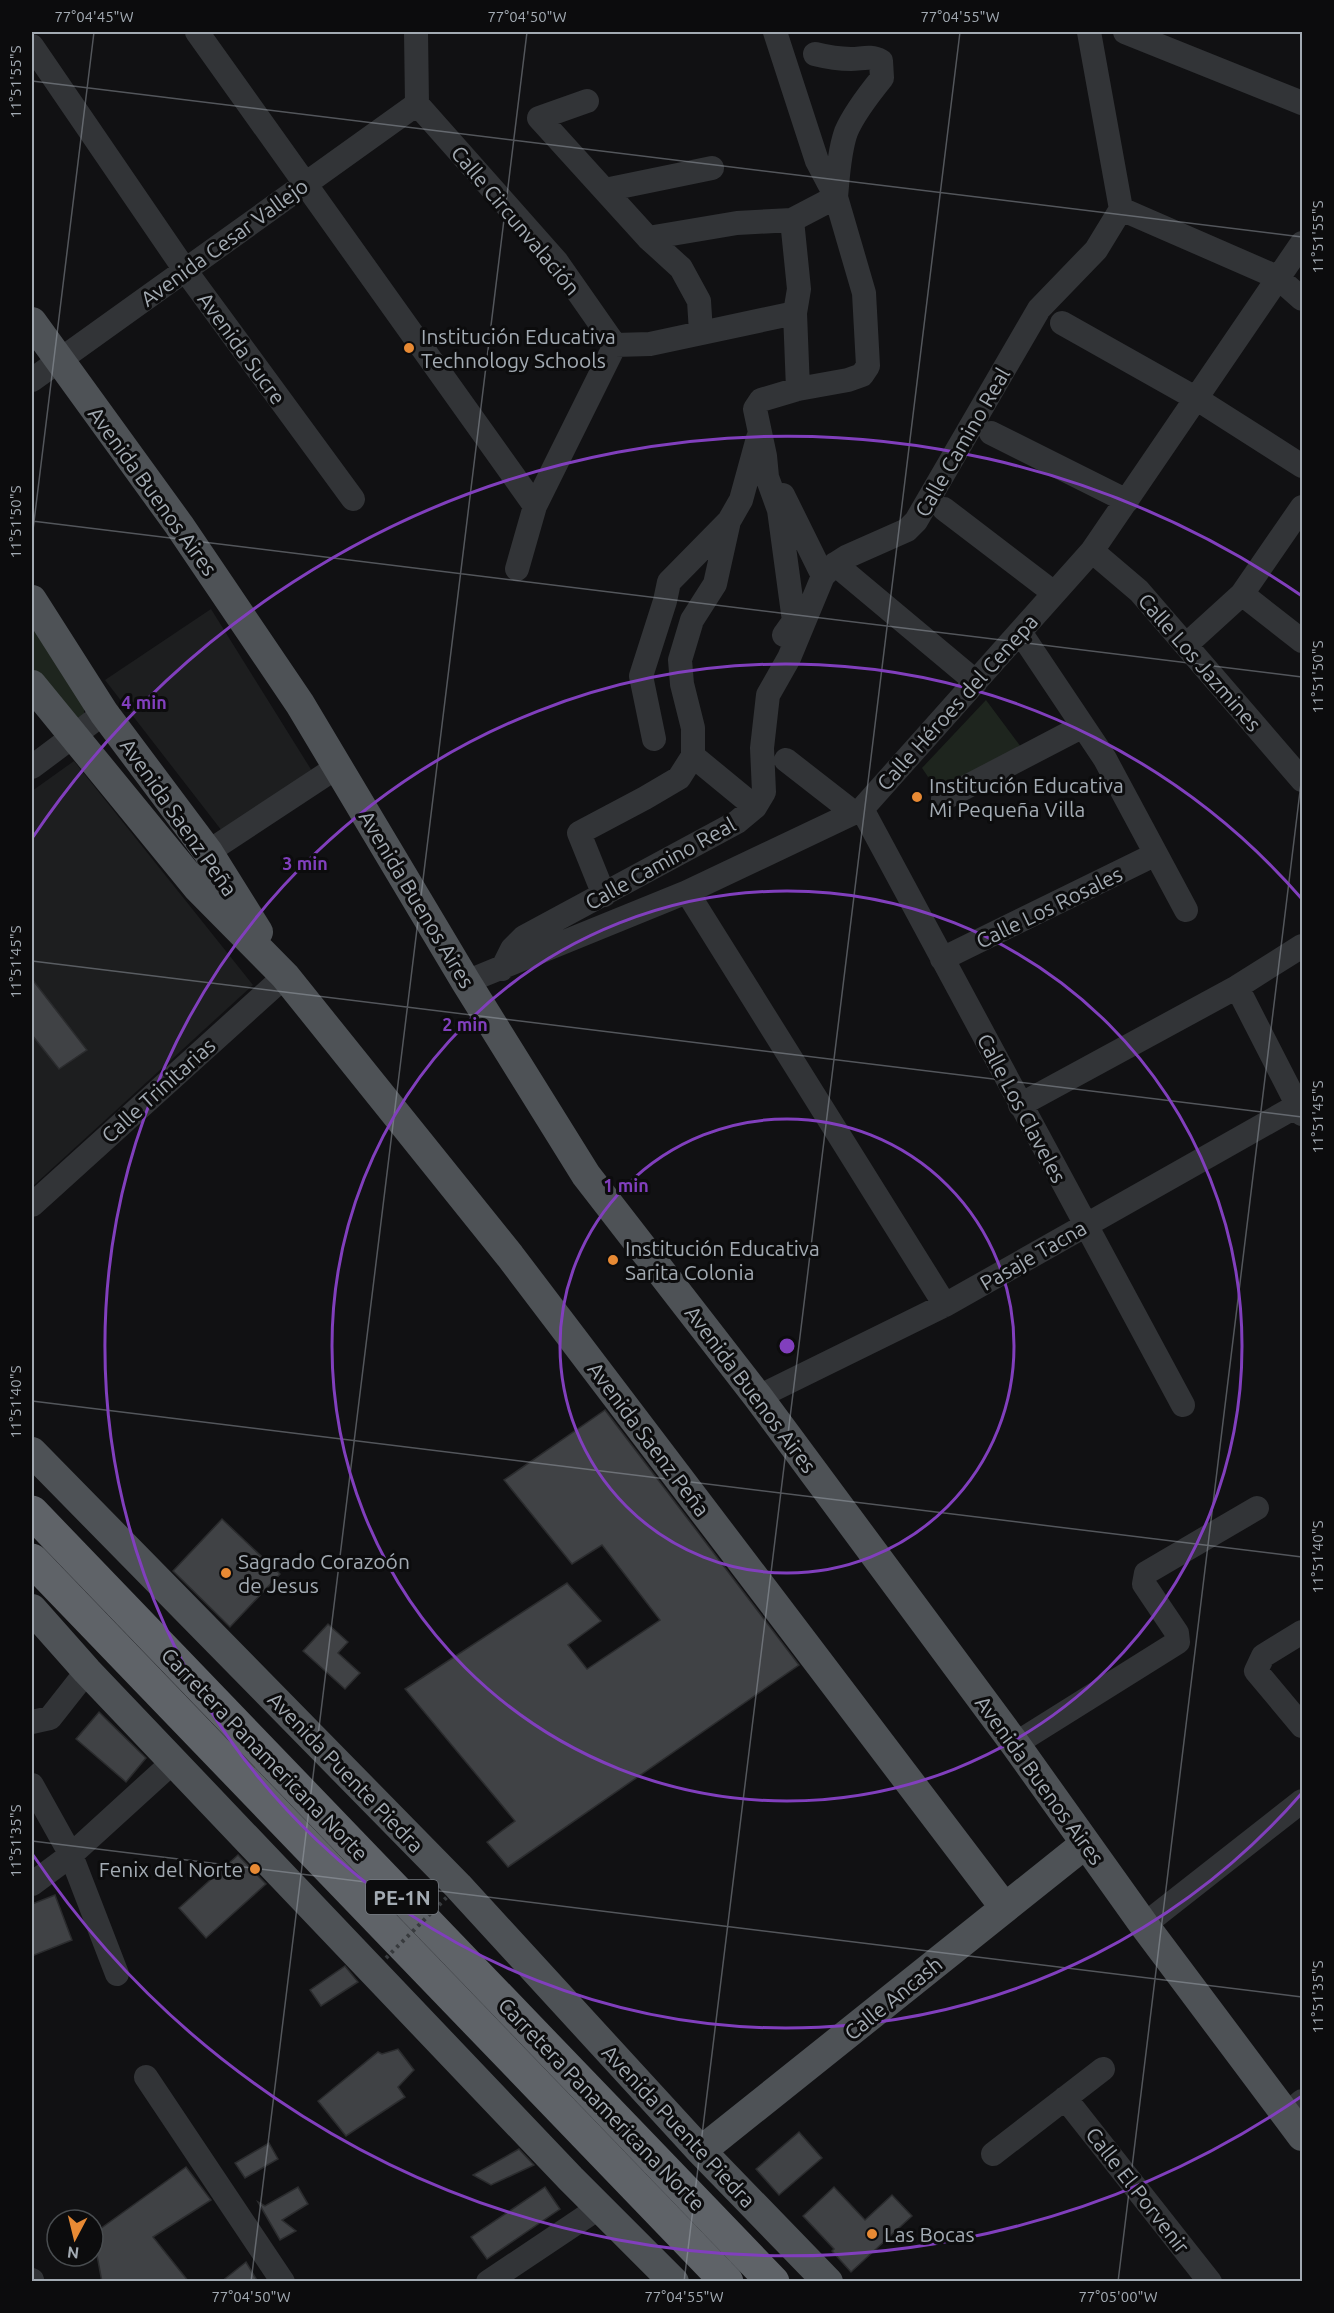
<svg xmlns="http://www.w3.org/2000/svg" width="1334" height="2313" font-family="Ubuntu,sans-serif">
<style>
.built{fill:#1d1e1f}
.green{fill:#1e251e}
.building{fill:#404245;stroke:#2b2c2e;stroke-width:1.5}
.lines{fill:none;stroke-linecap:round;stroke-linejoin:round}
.minor{stroke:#323437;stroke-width:24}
.major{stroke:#4e5256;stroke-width:30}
.highway{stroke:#5f6368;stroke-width:33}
.path-bridge{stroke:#383b3e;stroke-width:4;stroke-dasharray:3 4.5;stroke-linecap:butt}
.ticks{fill:none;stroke:#a3abb3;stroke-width:1.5;stroke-opacity:0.45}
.ring{fill:none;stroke:#813fbd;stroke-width:3}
.poi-dot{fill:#e88a34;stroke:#0c0c0d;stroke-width:2}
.labels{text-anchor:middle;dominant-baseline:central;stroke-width:6;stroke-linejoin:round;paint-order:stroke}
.shield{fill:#0c0c0d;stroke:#767b81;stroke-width:1.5}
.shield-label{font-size:20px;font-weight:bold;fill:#a3abb3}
.street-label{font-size:21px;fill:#a3abb3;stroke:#0c0c0d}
.poi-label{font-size:21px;fill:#a3abb3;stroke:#0c0c0d;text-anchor:start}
.centre{fill:#813fbd;stroke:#0c0c0d;stroke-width:3}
.ring-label{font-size:18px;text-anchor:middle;font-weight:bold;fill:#813fbd;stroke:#0c0c0d;stroke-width:6;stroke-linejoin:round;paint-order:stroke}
.neatline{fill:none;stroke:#a3abb3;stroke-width:2}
.ticks-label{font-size:15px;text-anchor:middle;fill:#a3abb3}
</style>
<rect width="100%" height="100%" fill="#111113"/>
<path class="built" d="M211 609 312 771 222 831 105 680Z
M74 761 253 985 32 1187V791Z"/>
<path class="green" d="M32 624 84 707V715L77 720 32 673Z
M986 700 1027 755 943 799 922 768Z"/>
<path class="building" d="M32 979 87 1050 59 1069 32 1035Z
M605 1410 799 1665 508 1867 487 1842 515 1821 405 1689 567 1583 601 1621 568 1645 587 1669 660 1620 602 1545 572 1564 504 1480Z
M222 1519 280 1574 230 1627 173 1571Z
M328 1624 348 1642 338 1653 360 1673 345 1689 303 1651Z
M99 1712 146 1758 126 1782 76 1739Z
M238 1855 266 1884 206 1938 179 1908Z
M55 1895 72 1940 32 1956V1904Z
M345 1966 358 1982 321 2006 310 1990Z
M398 2049 414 2070 398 2087 405 2097 346 2136 318 2101 378 2052 382 2054Z
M799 2132 822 2158 779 2195 756 2169Z
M269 2143 278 2159 245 2178 235 2163Z
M519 2149 534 2165 491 2185 473 2175Z
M186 2167 211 2200 153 2237 189 2282H102L93 2234Z
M298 2187 308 2204 282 2220 296 2231 280 2240 258 2202 265 2206Z
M545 2187 560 2209 487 2259 471 2237Z
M834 2187 865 2220 892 2195 912 2216 851 2272 832 2251 834 2249 803 2216Z
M246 2262 258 2282H221Z"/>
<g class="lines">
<path class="minor" d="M197 32 535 506
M416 32 417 104 557 262 615 345 535 506 517 569
M775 32 817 161 836 197 864 293 868 366 862 375 848 380 798 389 761 400 755 409 765 456 767 477 779 510 794 621 784 635
M1125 32 1302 103
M32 46 185 270 353 499
M587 101 539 118 648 238 681 268 699 301 701 332
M605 190 712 168
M1121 209 1277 277 1302 299
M792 220 799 289 795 313 798 389
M648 238 737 223 792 220 836 197C838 176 839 152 846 132 854 113 869 94 882 78L881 61C870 55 862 59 851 59 838 59 827 57 815 54
M1062 323 1197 399 1302 466
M615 345 650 344 795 313
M32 380 417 104
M991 433 1127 501
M783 495 823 576
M944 509 1054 593
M1092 551 1139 591 1302 780
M835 564 976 682
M1242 594 1302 641
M1020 632 1105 759 1186 910
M1186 645 1242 594 1302 507
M654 739 641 676 665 601 669 582 729 521 741 500 758 438
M693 756 755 807
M786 760 854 813
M32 767 104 713
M943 799 1083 726
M862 809 1183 1405
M208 852 337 767
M687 892 945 1305
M604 895 579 833 645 798 679 778 693 756V728L682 684 680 660 692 620 715 584 729 521
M942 959 1156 854
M502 969 512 949 524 937 737 822 755 807 764 792 762 748 768 695 789 658 823 576 835 564 846 557 907 530 916 521 1039 309 1096 250 1121 209 1089 32
M466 982 687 892 862 809 1092 551 1302 243
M1237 987 1302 1114
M1020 1105 1237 987 1302 946
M32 1205 285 976
M758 1397 945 1305 1302 1103
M1302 1632 1263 1656 1256 1671 1302 1726
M32 1722 50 1718 87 1671
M1015 1744 1178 1642 1177 1633 1144 1584 1146 1573 1257 1508
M32 1785 71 1855 117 1974
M32 1884 71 1855 173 1762
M1144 1925 1302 1801
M146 2077 283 2282
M1065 2098 1210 2282
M1286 2115 1302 2101
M993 2154 1103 2069
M32 2280V2282
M488 2282 600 2207"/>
<path class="major" d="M32 322 179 525 300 704 466 982 586 1175 758 1397 1015 1744 1144 1925 1302 2136
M32 600 104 713 208 852 258 932
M32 685 198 888 285 976 510 1256 1005 1908
M32 1452 458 1886 701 2151 828 2282
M32 1609 87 1671 571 2179 674 2282
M701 2151 1085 1844"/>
<path class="highway" d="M32 1512 773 2282
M32 1560 727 2282"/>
<path class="path-bridge" d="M386 1958 448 1896"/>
</g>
<path class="ticks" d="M32 81 1302 237M32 521 1302 677M32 538 94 32M32 961 1302 1117M32 1401 1302 1557M32 1841 1302 1997M32 2281 34 2282M251 2282 527 32M684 2282 960 32M1118 2282 1302 775"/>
<g class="ring">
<circle cx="787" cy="1346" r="227"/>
<circle cx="787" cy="1346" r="455"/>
<path d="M1302 1793A682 682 0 1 1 1302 899"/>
<path d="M1302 2096A910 910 0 0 1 33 1855M33 837A910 910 0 0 1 1302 596"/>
</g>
<g class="poi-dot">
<circle cx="409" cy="348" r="6"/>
<circle cx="917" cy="797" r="6"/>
<circle cx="613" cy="1260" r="6"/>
<circle cx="226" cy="1573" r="6"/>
<circle cx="255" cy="1869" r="6"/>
<circle cx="872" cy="2234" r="6"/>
</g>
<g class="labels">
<rect class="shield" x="366" y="1880" width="72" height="34" rx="4.5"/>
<g class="shield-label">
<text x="402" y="1897">PE-1N</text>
</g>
<g class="street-label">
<text transform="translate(516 220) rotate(50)">Calle Circunvalación</text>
<text transform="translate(224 242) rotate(-36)">Avenida Cesar Vallejo</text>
<text transform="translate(242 348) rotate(54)">Avenida Sucre</text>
<text transform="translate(962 442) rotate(-60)">Calle Camino Real</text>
<text transform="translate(153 491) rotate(54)">Avenida Buenos Aires</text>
<text transform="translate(1200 662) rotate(49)">Calle Los Jazmines</text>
<text transform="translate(957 702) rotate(-48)">Calle Héroes del Cenepa</text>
<text transform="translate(179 817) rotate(55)">Avenida Saenz Peña</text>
<text transform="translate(660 863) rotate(-29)">Calle Camino Real</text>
<text transform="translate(417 899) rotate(59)">Avenida Buenos Aires</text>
<text transform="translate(1049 907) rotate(-26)">Calle Los Rosales</text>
<text transform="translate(158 1090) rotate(-42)">Calle Trinitarias</text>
<text transform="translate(1022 1108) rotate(62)">Calle Los Claveles</text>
<text transform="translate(1033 1255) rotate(-30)">Pasaje Tacna</text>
<text transform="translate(751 1389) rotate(53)">Avenida Buenos Aires</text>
<text transform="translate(649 1439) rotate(53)">Avenida Saenz Peña</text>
<text transform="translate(265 1754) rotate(46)">Carretera Panamericana Norte</text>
<text transform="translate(346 1772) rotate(46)">Avenida Puente Piedra</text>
<text transform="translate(1040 1780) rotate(54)">Avenida Buenos Aires</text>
<text transform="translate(893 1998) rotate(-39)">Calle Ancash</text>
<text transform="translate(602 2104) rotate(46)">Carretera Panamericana Norte</text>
<text transform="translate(679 2126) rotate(47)">Avenida Puente Piedra</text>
<text transform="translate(1138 2190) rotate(52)">Calle El Porvenir</text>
</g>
<g class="poi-label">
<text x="421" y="336">Institución Educativa<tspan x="421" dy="24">Technology Schools</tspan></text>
<text x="929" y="785">Institución Educativa<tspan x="929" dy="24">Mi Pequeña Villa</tspan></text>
<text x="625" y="1248">Institución Educativa<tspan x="625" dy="24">Sarita Colonia</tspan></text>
<text x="238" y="1561">Sagrado Corazoón<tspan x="238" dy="24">de Jesus</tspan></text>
<text x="243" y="1869" text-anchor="end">Fenix del Norte</text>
<text x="884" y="2234">Las Bocas</text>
</g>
</g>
<circle cx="787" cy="1346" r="9" class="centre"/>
<g class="ring-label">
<text x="144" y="709">4 min</text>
<text x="305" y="870">3 min</text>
<text x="465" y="1031">2 min</text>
<text x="626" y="1192">1 min</text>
</g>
<rect width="1334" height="2313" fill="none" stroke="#0c0c0d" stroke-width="66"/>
<g transform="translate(75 2238) rotate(187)"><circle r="28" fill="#0c0c0d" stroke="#484c4f" stroke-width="1.5"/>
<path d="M0-4.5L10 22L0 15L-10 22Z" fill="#e88a34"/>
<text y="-9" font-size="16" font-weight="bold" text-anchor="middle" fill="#a3abb3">N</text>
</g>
<rect x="33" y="33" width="1268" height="2247" class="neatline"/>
<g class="ticks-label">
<text x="94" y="22">77°04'45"W</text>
<text x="527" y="22">77°04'50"W</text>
<text x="960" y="22">77°04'55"W</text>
<text transform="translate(16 82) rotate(-90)" y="5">11°51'55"S</text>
<text transform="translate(1318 237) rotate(-90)" y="5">11°51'55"S</text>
<text transform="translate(16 522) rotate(-90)" y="5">11°51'50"S</text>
<text transform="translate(1318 677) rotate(-90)" y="5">11°51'50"S</text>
<text transform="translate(16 962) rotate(-90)" y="5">11°51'45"S</text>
<text transform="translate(1318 1117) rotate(-90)" y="5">11°51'45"S</text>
<text transform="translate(16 1402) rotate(-90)" y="5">11°51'40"S</text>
<text transform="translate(1318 1557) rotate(-90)" y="5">11°51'40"S</text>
<text transform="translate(16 1841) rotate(-90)" y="5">11°51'35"S</text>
<text transform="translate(1318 1997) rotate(-90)" y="5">11°51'35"S</text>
<text x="251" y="2302">77°04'50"W</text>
<text x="684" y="2302">77°04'55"W</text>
<text x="1118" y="2302">77°05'00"W</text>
</g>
</svg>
